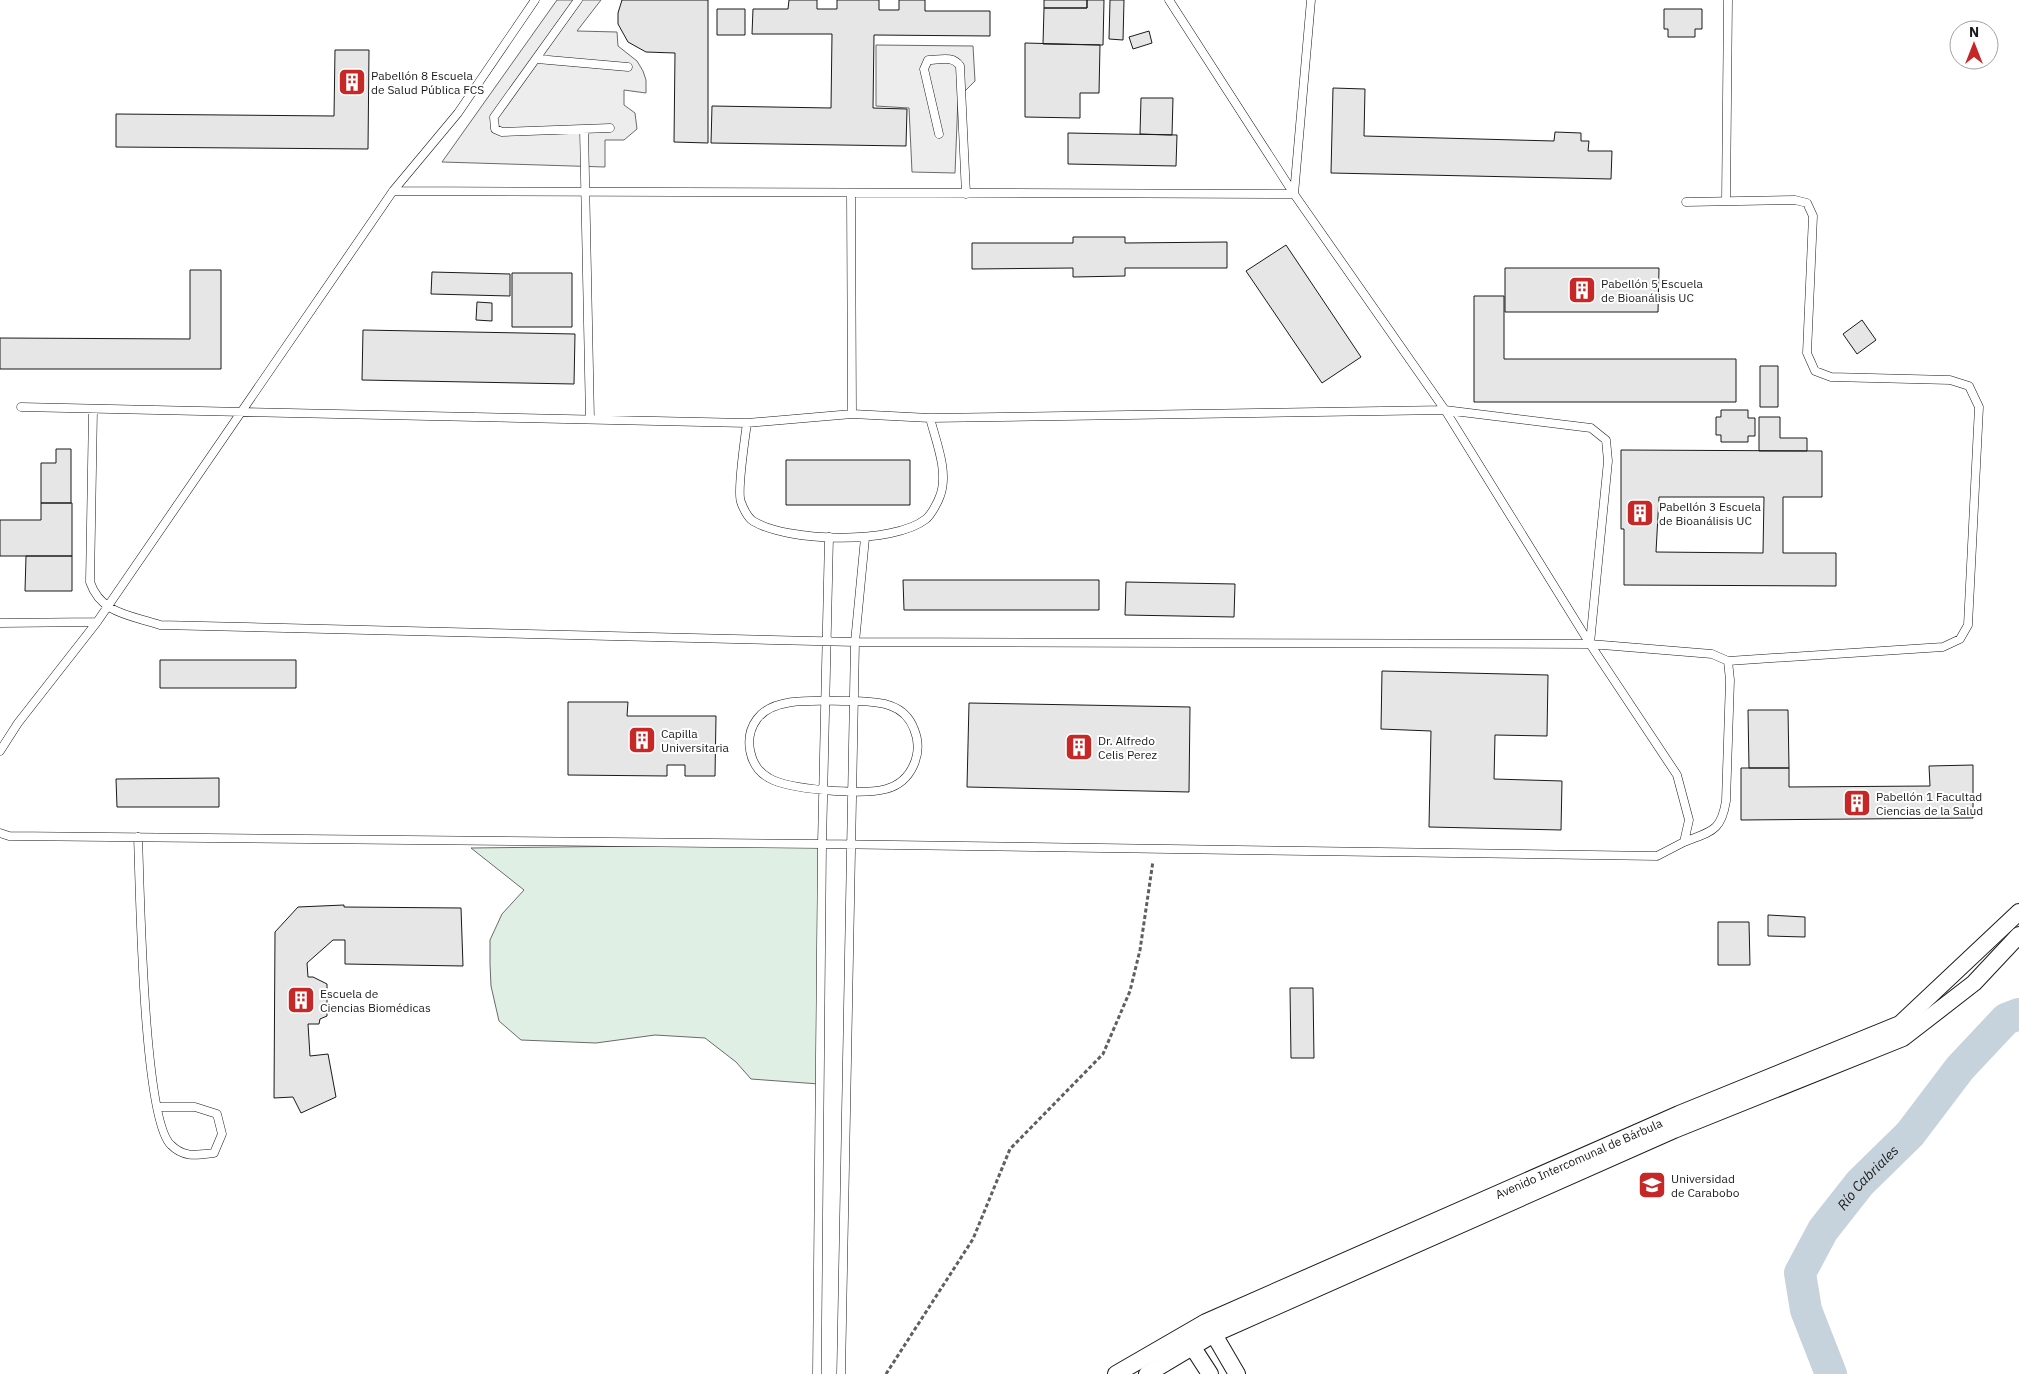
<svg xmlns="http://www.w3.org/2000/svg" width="2019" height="1374" font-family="'IBM Plex Sans',sans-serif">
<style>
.green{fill:#e0efe3;stroke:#6a6a6a}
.parking{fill:#ededed;stroke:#6a6a6a}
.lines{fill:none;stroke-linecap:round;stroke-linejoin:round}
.river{stroke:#c6d2dc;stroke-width:32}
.building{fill:#e6e6e6;stroke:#1a1a1a;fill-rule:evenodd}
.lane-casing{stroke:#1a1a1a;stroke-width:9}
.street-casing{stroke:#1a1a1a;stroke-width:18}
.path{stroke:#5f5f5f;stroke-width:3;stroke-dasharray:4 2.5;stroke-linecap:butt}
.lane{stroke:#fff;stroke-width:8}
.street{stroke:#fff;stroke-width:16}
.labels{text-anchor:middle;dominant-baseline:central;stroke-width:4;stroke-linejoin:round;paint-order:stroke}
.poi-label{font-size:12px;fill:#1a1a1a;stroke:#fff;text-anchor:start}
.street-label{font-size:12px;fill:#1a1a1a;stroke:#fff}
.water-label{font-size:14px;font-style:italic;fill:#1a1a1a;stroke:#fff}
</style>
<rect width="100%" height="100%" fill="#fff"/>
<path class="green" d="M822 844 819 1084 751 1079 736 1062 705 1038 655 1035 596 1043 521 1040 499 1021 491 986 490 964V940L502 914 524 890 471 848Z"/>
<path class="parking" d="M557 0H601L577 31 617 32 618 46 637 61 643 71 646 80V93L624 90V105L635 113 637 129 624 140H605V167L442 162Z
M876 45 973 46 975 81 958 98 955 173 912 172 909 108 876 106Z"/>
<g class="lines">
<path class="river" id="s1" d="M1831 1374 1806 1310 1800 1273 1823 1230 1860 1183 1910 1134 1960 1068 2006 1019 2019 1014"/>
</g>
<path class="building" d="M622 0H708V143L674 142 675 53 646 52 628 42 618 24V13Z
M789 0H817V9H837V0H879V10H899V0H925V11H990V36L874 35 873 108 907 109 906 146 711 143 712 106 831 108 832 34H752L753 9H788Z
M1044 0H1087V8H1044Z
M1087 0H1104L1103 45 1043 44 1044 8H1087Z
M1110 0H1124L1123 40 1109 39Z
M717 9H745V35H717Z
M1664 9H1702V29H1695V37H1668V29H1664Z
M1149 31 1152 43 1133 49 1129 37Z
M1025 43 1100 45 1099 93H1080V118L1025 117Z
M335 50H369L368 149 116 147V114L334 116Z
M1333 88 1365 89 1364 136 1554 141 1555 132 1581 133V141H1589L1588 151H1612L1611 179 1331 173Z
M1141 98H1173L1172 135 1140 134Z
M1068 133 1177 135 1176 166 1068 164Z
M1073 237H1125V243L1227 242V268H1125V276L1073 277V268L972 269V243H1073Z
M1286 245 1361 357 1322 383 1246 271Z
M1505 268H1659L1658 312H1505Z
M190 270H221V369H0V338L190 339Z
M432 272 510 274V296L431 294Z
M512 273H572V327H512Z
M1474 296H1504V359H1736V402H1474Z
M477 302 492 303V321L476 320Z
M1862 320 1876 340 1857 354 1843 334Z
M363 330 575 334 574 384 362 380Z
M1760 366H1778V407H1760Z
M1721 410H1748V418H1755V436H1748V442H1721V435H1716V417H1721Z
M1759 417H1780V438H1807V451H1759Z
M56 449H71V503H41V463H56Z
M1621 450 1822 451V497H1783V553H1836V586L1624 585V529H1621ZM1659 497H1764L1763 553 1656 552Z
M786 460H910V505H786Z
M41 503H72V556H0V520H41Z
M26 556H72V591H25Z
M903 580H1099V610H904Z
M1126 582 1235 584 1234 617 1125 615Z
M160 660H296V688H160Z
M1382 671 1548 675 1547 736 1495 735 1494 779 1562 781 1561 830 1429 827 1431 731 1381 729Z
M568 702H628L627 716H716L715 776H685V765H667V776L568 775Z
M969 703 1190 707 1189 792 967 787Z
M1748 710H1788L1789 768H1749Z
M1973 765V818L1741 820V768H1789V787L1930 786 1929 766Z
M219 778V807H117L116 779Z
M344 905V907L461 908 463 966 345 964V940H333L307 963 308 977H313L327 984V1016L320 1019 319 1024H308L310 1056 328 1054 336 1097 301 1113 293 1097 274 1098 275 932 298 907Z
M1768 915 1805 917V937L1768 936Z
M1718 922H1749L1750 965H1718Z
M1290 988H1313L1314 1058H1291Z"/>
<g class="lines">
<g class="lane-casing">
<path id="lane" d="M578 0 494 117 495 129 502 132 610 128
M537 59 628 67
M584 129 590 419
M939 134 924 69 928 60C939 60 953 55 960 66L966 194
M393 191 1294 194 1311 0
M851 193 852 414
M1726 201 1728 0
M1686 202 1795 200 1807 203 1813 216 1807 353 1815 371 1831 377 1950 380 1969 386 1979 407 1968 625 1960 639 1943 647 1728 661
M21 407 747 423 852 414 930 418 1445 410 1591 428 1606 440 1608 461 1590 643
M93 410 90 582C101 614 130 615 160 625L855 642 1590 644 1712 654 1728 661 1730 680 1726 801C1721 832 1711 831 1684 842
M747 423C745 437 737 493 741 502 743 508 748 518 753 521 787 542 893 545 926 519 931 515 938 502 940 496 949 472 936 442 930 418
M0 623 97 622
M854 701C878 702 904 702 914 729 924 753 912 782 886 789 863 795 789 790 769 778 749 767 743 738 757 719 775 694 826 702 854 701Z
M0 751 18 723 97 622 393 191 458 113 535 0
M0 833 9 836 822 844 1657 856 1684 842 1689 820 1677 775 1590 644 1445 410 1294 194 1169 0
M138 837C140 885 143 1120 171 1145 184 1158 197 1155 214 1153L222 1134 217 1114 195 1107H158
M817 1374 822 844 829 537
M841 1374 855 642 865 538"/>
</g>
<g class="street-casing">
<g id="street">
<path d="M1209 1326 1237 1374"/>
<path d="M1188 1340 1210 1374"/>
<path id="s2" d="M1116 1374 1206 1322 1679 1114 1900 1024 2019 912"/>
<path d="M1147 1374 1214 1334 1674 1130 1903 1038 1974 983 2019 935"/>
</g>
</g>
<path class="path" d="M886 1374 973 1239 1010 1149 1103 1054 1130 991 1140 950 1153 861"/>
<use href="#lane" class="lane"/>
<use href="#street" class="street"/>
</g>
<defs>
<g id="building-square" transform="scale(1.4375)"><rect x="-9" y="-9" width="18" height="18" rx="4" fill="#c62828" stroke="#fff"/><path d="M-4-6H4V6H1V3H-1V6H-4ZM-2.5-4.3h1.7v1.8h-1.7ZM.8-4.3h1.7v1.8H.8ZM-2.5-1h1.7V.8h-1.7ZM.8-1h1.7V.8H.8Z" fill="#fff"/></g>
<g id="university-square" transform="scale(1.4375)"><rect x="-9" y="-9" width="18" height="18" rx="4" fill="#c62828" stroke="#fff"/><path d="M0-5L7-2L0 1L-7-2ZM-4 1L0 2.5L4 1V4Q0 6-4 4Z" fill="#fff"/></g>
</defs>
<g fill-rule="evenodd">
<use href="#building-square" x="352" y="82"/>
<use href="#building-square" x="1582" y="290"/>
<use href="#building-square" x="1640" y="513"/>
<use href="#building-square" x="642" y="740"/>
<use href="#building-square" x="1079" y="747"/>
<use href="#building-square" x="1857" y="803"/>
<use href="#building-square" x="301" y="1000"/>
<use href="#university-square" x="1652" y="1185"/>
</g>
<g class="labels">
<g class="poi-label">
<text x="371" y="75">Pabellón 8 Escuela<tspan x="371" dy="14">de Salud Pública FCS</tspan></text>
<text x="1601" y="283">Pabellón 5 Escuela<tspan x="1601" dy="14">de Bioanálisis UC</tspan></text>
<text x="1659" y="506">Pabellón 3 Escuela<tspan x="1659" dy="14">de Bioanálisis UC</tspan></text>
<text x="661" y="733">Capilla<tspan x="661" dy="14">Universitaria</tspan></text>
<text x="1098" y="740">Dr. Alfredo<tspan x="1098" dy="14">Celis Perez</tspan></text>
<text x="1876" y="796">Pabellón 1 Facultad<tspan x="1876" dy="14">Ciencias de la Salud</tspan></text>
<text x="320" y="993">Escuela de<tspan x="320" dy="14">Ciencias Biomédicas</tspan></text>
<text x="1671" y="1178">Universidad<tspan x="1671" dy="14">de Carabobo</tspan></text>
</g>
<g class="street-label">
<text stroke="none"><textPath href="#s2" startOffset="511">Avenido Intercomunal de Bárbula</textPath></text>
</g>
<g class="water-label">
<text stroke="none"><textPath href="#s1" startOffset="224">Río Cabriales</textPath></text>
</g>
</g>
<g transform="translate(1974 45)"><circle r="24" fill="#ffffff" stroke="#a3a3a3"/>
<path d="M0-4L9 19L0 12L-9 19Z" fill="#c62828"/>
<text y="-8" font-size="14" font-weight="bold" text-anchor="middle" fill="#1a1a1a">N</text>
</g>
</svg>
